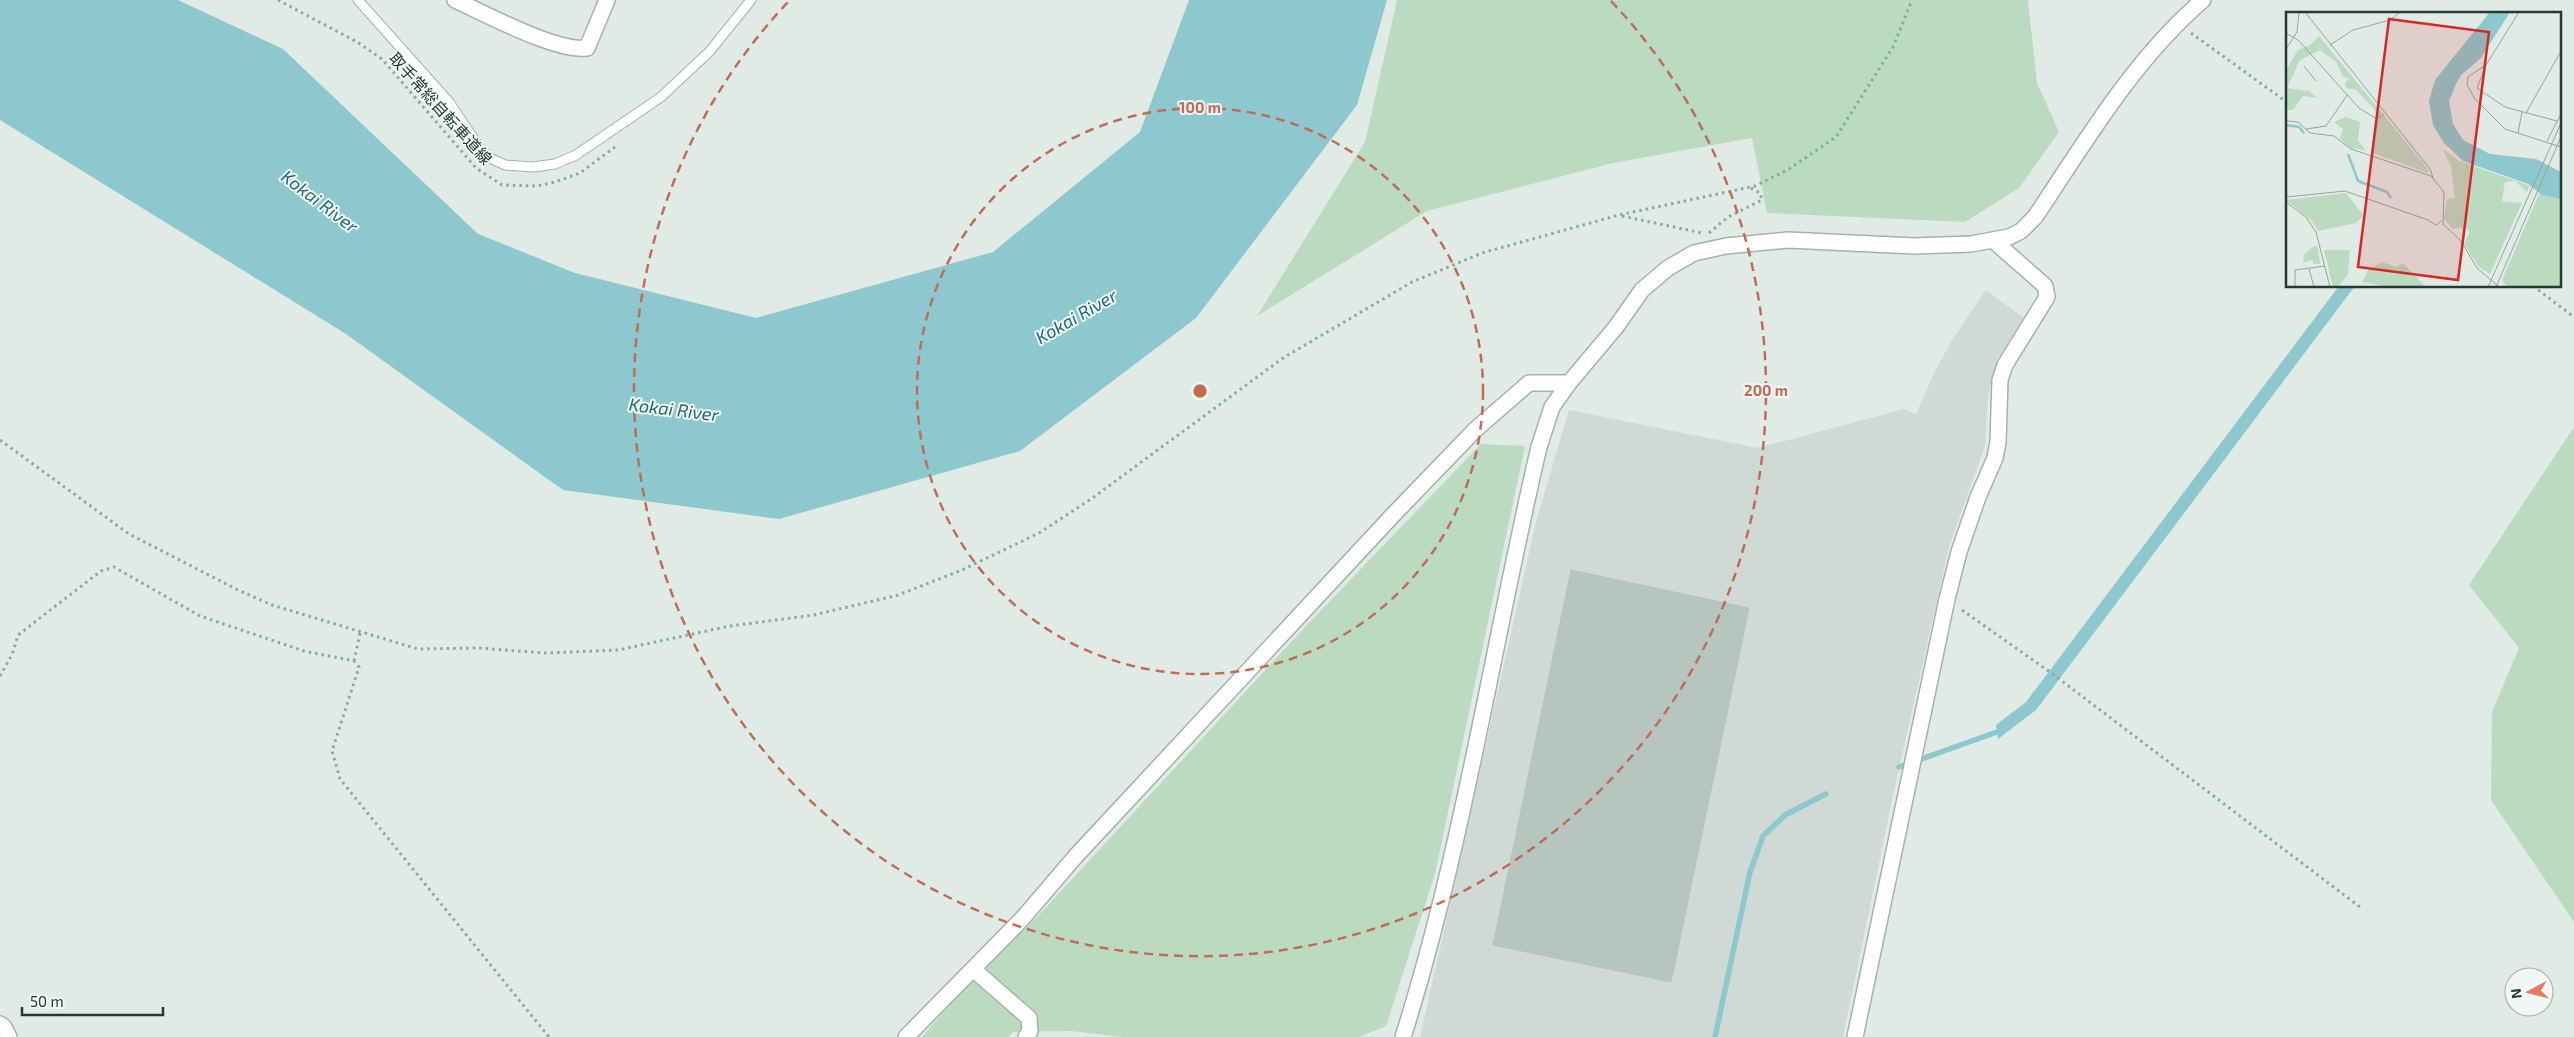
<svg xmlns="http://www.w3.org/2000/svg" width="2574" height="1037" font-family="'Exo 2','Noto Sans JP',sans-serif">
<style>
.built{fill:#cfdad4}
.green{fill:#bbdbc1}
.water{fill:#8cc8cd}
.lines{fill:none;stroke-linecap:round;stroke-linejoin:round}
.stream{stroke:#8cc8cd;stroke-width:5.5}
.building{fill:#b6c5be;stroke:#b4c4bc}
.lane-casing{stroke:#a4b2ac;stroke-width:11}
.street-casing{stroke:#a4b2ac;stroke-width:18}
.path{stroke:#83ac9c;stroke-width:3;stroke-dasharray:2.5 4;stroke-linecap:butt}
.lane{stroke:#fff;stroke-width:9}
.street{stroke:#fff;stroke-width:15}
.ring{fill:none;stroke:#c26b57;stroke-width:2.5;stroke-dasharray:9 6}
.labels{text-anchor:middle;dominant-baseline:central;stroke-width:4;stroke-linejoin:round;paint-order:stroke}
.street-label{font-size:16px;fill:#223a32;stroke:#f1f7f4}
.water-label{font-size:18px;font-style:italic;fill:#206b72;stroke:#f1f7f4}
.inset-river{fill:none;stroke:#8cc8cd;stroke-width:2.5}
.inset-road{fill:none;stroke:#95a49d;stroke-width:1}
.view{fill:#d62828;fill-opacity:0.15;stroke:#d62828;stroke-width:2.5}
.inset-edge{fill:none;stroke:#223a32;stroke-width:2.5}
.centre{fill:#c26b57;stroke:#f1f7f4;stroke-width:2.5}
.ring-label{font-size:15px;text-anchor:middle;font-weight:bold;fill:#c26b57;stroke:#f1f7f4;stroke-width:4;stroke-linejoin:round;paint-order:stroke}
</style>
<rect width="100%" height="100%" fill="#e1ebe5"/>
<path class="built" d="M1986 290 2024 318 1997 359 1988 397 1985 446 1949 547 1894 791 1843 1037H1420L1536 522 1569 410 1758 448 1904 409 1916 414 1935 371 1951 342Z"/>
<path class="green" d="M1397 0H2028L2037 83 2059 132 2019 188 1965 222 1767 213 1752 138 1613 163 1427 211 1257 316 1365 142Z
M2574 427V922L2491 800 2492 712 2519 648 2469 585Z
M1481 444 1525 446 1435 874 1386 1026 1359 1037H1123L1071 1031 1013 1032 1008 1037H922L962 991 1038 916 1306 626Z"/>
<path class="water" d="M0 0H178L283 49 478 234 575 273 756 318 993 252 1140 132 1189 0H1387L1357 105 1196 318 1020 451 779 519 563 490 346 334 0 120Z
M2339 286H2355L2036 710 1998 739 1996 725 2026 702Z"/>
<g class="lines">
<path class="stream" d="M1899 767 1997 732 2002 728
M1715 1037 1750 872 1763 836 1785 815 1826 794"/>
</g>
<path class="building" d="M1571 570 1749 608 1671 982 1493 945Z"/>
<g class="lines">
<g class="lane-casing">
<path id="lane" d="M358 0 449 102 482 151 492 159 505 165 533 167 555 164 576 155 661 97 710 51 751 0"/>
</g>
<g class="street-casing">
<path id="street" d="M455 0C486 14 556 52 587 48L607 0
M973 969 1029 1018 1030 1031 1026 1037
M0 1024 4 1027 9 1037
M906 1037 1022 919 1075 857 1393 515 1475 430 1529 383H1569
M1403 1037C1464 844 1493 643 1539 447L1552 407 1569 383 1616 327 1642 290 1668 268 1694 253 1726 246 1788 240 1914 246 1971 244 2009 237 2021 231 2035 217C2086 141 2133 60 2203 0
M1855 1037 1947 599 1959 552 1978 497 1995 458 1998 442 2000 380 2005 365 2047 297 2045 286 1994 241"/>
</g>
<path class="path" d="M278 0 357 42 382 59 476 168 502 185 537 186 555 182 580 173 615 147
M2191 33 2288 103
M1622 216 1702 233
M1709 233 1728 217 1762 200 1760 193 1751 188
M2533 286 2574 317
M0 440 129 534 238 590 272 605 418 649 478 648 546 653 618 650 730 626 814 615 898 595 962 570 1039 533 1091 499 1283 358 1412 282 1482 253 1619 215 1755 186 1789 169 1836 137 1893 47 1912 0
M1962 610 2050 672 2360 907
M354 661 360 633
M0 676 12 655 18 635 101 571 114 567 200 616 304 651 354 661 359 667 332 751 340 779 549 1037"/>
<use href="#lane" class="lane"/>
<use href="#street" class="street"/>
</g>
<g class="ring">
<circle cx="1200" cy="391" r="283"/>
<path d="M1611 1A566 566 0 1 1 789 1"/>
</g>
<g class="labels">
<g class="street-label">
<text transform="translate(441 108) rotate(48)">取手常総自転車道線</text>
</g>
<g class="water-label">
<text transform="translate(320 201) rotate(37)">Kokai River</text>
<text transform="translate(1076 316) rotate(-30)">Kokai River</text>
<text transform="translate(674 409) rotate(7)">Kokai River</text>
</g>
</g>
<g transform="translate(2286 12)">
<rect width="275" height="275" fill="#e1ebe5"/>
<path d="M33 24 142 157V161L87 141 91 105 88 97 70 78 60 76 59 71 64 66 57 65 50 50 34 38 14 48 1 76 23 79 31 86 17 84 7 98H1V56L12 38 23 34ZM60 105 74 110 72 128 79 138 64 136 54 126 57 117 48 110ZM157 137 173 149 233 170 243 174 241 180 229 169 219 170 216 189 236 191 204 262 193 255 178 232 184 220 179 215 166 217 158 206 161 187 169 186 165 155ZM60 181 78 204 70 211 32 219 25 208 0 188ZM253 182 275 187V275L221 274 216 268ZM28 234 32 235 34 252H28L26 248 17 251 18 243ZM38 238H64L62 262 52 275H47ZM96 250 110 255 117 251 140 275H102L76 270 83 257Z" fill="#bbdbc1"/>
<path d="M204 0H224L195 46 175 63 170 72 163 89 167 112 177 128 204 142 250 147 275 160V187L256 183 242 172 177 149 158 131 147 113 143 89 149 68Z" fill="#8cc8cd"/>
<path class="inset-river" d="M0 113 13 115 18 121M62 142 72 169 101 180 105 186"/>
<path class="inset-road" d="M19 0 144 157 147 166M233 0 200 53 182 65 181 73 189 87 219 117 275 135M0 21 12 28 73 96 91 107 98 102M44 33 67 18 104 8 114 0M0 37 11 20 13 0M200 53 191 76 219 95 271 109M18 54 30 69M240 101 275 39M0 109 12 110 24 121 48 124 65 137 145 164 158 180 157 212 175 229 191 256 213 275M20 117 40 114 62 82M232 121 236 100M261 129 275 102M0 185 59 179 142 208 150 213 155 209M0 190 20 205 30 220 44 275M23 257 28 275M9 275V258L39 254M202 275 275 111M210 275 275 125"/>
<path class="view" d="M103 7 203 20 172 268 72 255Z"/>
<rect width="275" height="275" class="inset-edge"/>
</g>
<circle cx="1200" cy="391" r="8" class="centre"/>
<g class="ring-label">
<text x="1200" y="113">100 m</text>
<text x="1766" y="396">200 m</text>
</g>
<g transform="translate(2529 992) rotate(263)"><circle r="24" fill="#f1f7f4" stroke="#9eaba6"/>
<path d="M0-4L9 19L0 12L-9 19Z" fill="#ea7760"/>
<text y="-8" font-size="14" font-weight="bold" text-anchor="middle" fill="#223a32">N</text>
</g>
<path d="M22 1007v8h141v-8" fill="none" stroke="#223a32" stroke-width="2.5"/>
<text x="30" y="1007" font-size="15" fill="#223a32" stroke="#f1f7f4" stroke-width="4" paint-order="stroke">50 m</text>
</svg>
